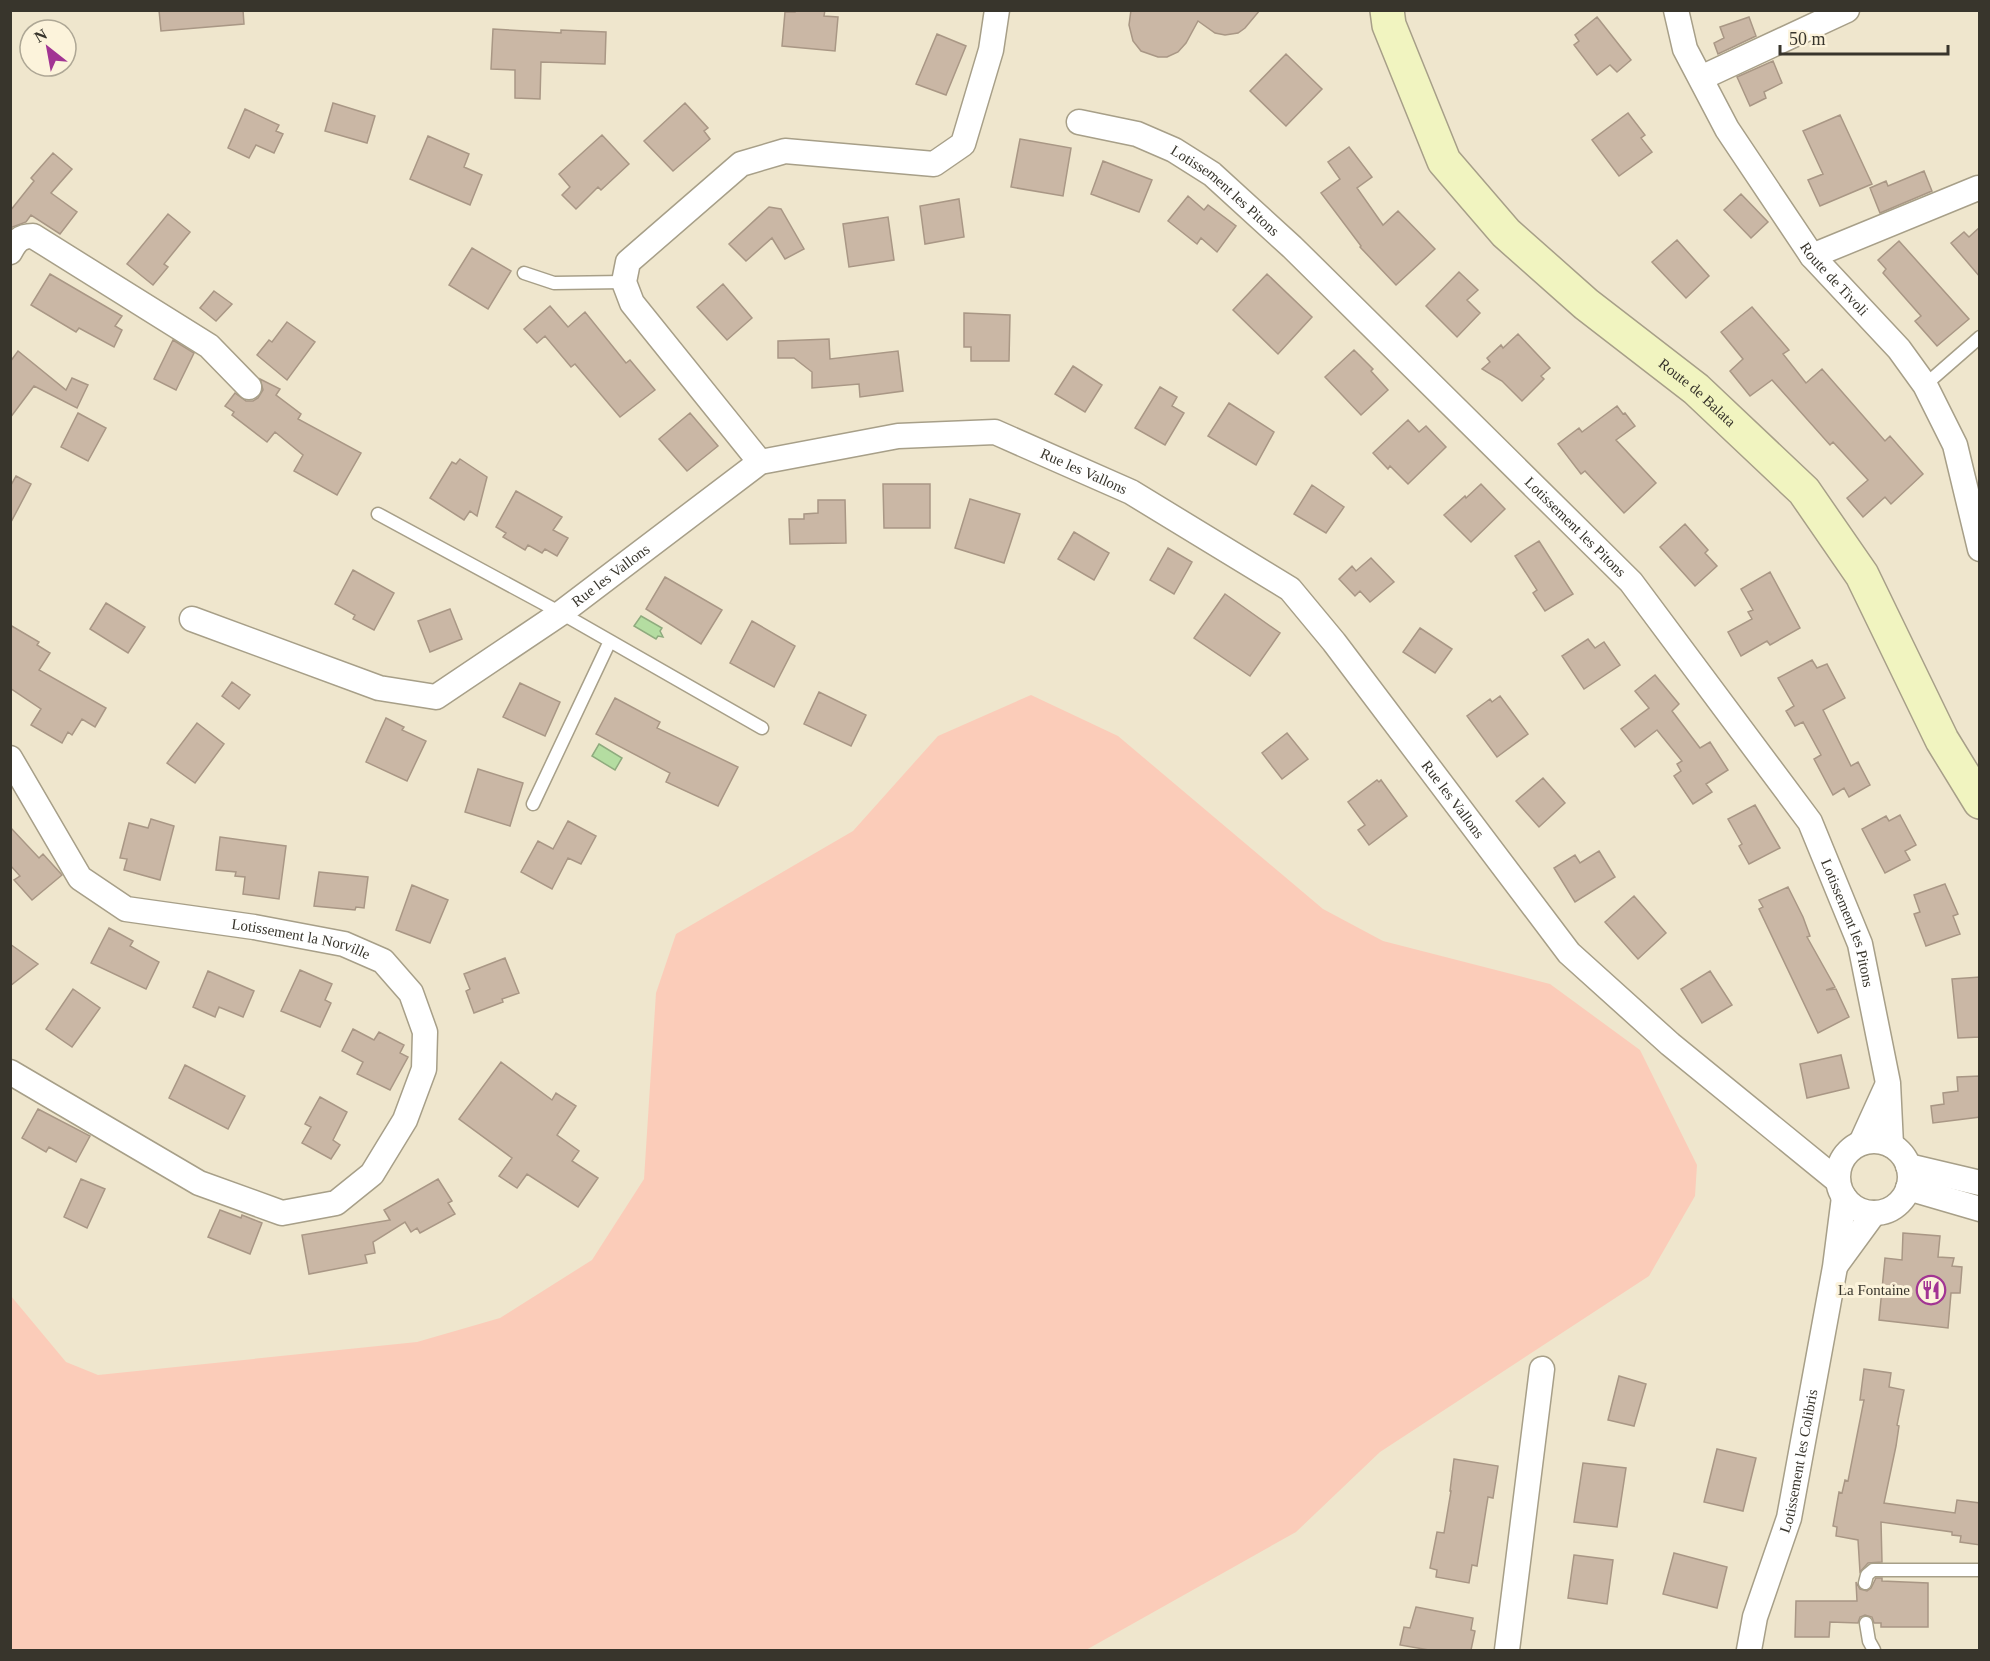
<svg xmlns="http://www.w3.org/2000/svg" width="1990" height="1661" font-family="'Times New Roman',serif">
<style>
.green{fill:#fbccb9}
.water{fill:#b4dda1;stroke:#8fab7e;stroke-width:1.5}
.building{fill:#cab7a5;stroke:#a99785;stroke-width:1.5}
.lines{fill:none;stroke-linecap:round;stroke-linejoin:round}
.lane-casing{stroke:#a79f88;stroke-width:15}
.street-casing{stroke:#a79f88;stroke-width:27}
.secondary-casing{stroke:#a79f88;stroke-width:36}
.lane{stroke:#fff;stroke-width:12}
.street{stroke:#fff;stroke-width:24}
.secondary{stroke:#f1f4c0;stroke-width:33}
.labels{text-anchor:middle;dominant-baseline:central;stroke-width:6;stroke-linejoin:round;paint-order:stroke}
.street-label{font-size:15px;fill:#38352c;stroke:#fcf3db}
.poi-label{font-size:15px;fill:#38352c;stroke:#fcf3db;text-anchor:end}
</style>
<rect width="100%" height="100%" fill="#efe6cd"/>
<path class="green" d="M1031 695 1118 736 1323 909 1383 941 1550 984 1640 1050 1697 1165 1695 1196 1649 1276 1380 1452 1296 1532 1086 1650H11V1296L66 1362 98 1375 417 1342 500 1318 592 1260 644 1179 656 993 676 934 853 831 938 736Z"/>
<path class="water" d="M641 616 662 628 660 631 663 637 658 636 656 639 634 626Z
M599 744 622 758 615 770 592 756Z"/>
<path class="building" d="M159 10H243L244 24 161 31Z
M795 10H825L824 16 838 17 835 51 782 46 785 12H795Z
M1131 10H1260L1245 28 1238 33 1225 35 1215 33 1198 21 1186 43 1178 52 1167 57H1158L1141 51 1133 41 1129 25Z
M1597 17 1631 60 1617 72 1610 65 1597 75 1574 45 1579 41 1575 35Z
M1749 17 1756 36 1718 54 1714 43 1724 38 1720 27Z
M493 29 561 33V30L606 32 605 64 541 62 540 99 515 98V70L491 69Z
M937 34 966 46 946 95 916 84Z
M1286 54 1322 89 1286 126 1250 91Z
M1773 61 1782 83 1764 92 1766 98 1750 106 1737 77Z
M333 103 375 116 367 143 325 131Z
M685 103 708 128 704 131 710 139 673 171 644 141Z
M245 109 279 125 276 131 283 134 274 153 256 145 249 158 228 148Z
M1628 113 1645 135 1641 138 1652 152 1619 176 1592 140Z
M1840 115 1872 184 1820 206 1808 180 1823 174 1803 131Z
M602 135 629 164 601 190 598 187 576 209 562 195 570 187 559 174Z
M428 136 469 154 464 167 482 175 470 205 410 179Z
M1020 139 1071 148 1063 196 1011 187Z
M1349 147 1372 177 1357 188 1383 225 1398 211 1435 249 1396 285 1360 247 1361 246 1321 193 1340 179 1328 162Z
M53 153 72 169 51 193 77 212 60 234 31 215 26 222 10 228V211L34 181 31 178Z
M1103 161 1152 180 1139 212 1091 194Z
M1924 171 1932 191 1880 213 1870 188 1886 181 1888 186Z
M1741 194 1768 222 1751 238 1724 210Z
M1188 196 1204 210 1208 205 1236 226 1217 252 1201 238 1197 244 1168 221Z
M959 199 964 237 925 244 920 206Z
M769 207 781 209 804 249 785 259 772 238 746 261 729 244Z
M168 214 190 232 164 264 168 267 153 285 127 264Z
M888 217 894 260 849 267 843 224Z
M1980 227V277L1951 243 1964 232 1969 237Z
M1677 240 1709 276 1686 298 1652 262Z
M1899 241 1969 319 1937 346 1915 321 1921 316 1883 273 1886 269 1878 260Z
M472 248 511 271 488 309 449 285Z
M1459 272 1478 290 1467 300 1480 313 1457 337 1426 306Z
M50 274 122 316 115 326 122 330 114 347 79 328 76 332 31 305Z
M1267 274 1312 317 1278 354 1233 310Z
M723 284 752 318 727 340 697 307Z
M214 291 232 304 216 321 200 308Z
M550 306 568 327 585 312 626 363 630 360 655 390 620 417 575 364 571 367 545 336 537 343 524 329Z
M1752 307 1789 350 1783 354 1806 383 1822 369 1885 441 1890 436 1923 474 1891 504 1885 497 1863 517 1847 498 1868 480 1833 442 1830 445 1772 380 1750 396 1730 371 1743 359 1721 332Z
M964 313 1010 315 1009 361H971V347H964Z
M287 322 315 342 287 380 257 355 269 340 272 342Z
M1518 334 1550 368 1541 376 1544 379 1522 401 1502 381 1482 369 1490 362 1487 358 1501 345 1503 348Z
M829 339 830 359 898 351 903 391 860 397 859 384 812 388V372L794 358H778V341Z
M173 340 194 353 176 390 154 379Z
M1354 350 1373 369 1371 371 1388 390 1361 415 1325 377Z
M18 351 66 390 72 378 88 385 77 408 34 386 10 418V362Z
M1073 366 1102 385 1085 412 1055 394Z
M260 379 280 389 276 395 301 414 298 419 361 453 337 495 294 471 303 455 275 432 267 442 232 415 234 412 225 406 235 393 246 401H253L258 398 263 390Z
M1160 387 1177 397 1172 406 1184 413 1165 445 1135 428Z
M1229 403 1274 432 1256 465 1208 436Z
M1617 406 1623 414 1625 413 1635 426 1616 440 1656 483 1624 513 1585 471 1581 474 1558 444 1579 428 1582 432Z
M78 413 106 428 88 461 61 447Z
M690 413 718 446 687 471 659 439Z
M1408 420 1419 432 1426 426 1446 447 1408 484 1390 466 1388 469 1373 453Z
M460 459 487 477 477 516 470 511 464 520 430 498 452 462 456 464Z
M16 476 31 484 10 524V487Z
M883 484H930V528H884Z
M1481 484 1505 509 1471 542 1444 515 1465 496 1466 498Z
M1312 485 1344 507 1326 533 1294 514Z
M516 491 562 517 553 530 568 538 557 556 545 549 542 553 528 545 525 550 503 537 506 533 496 527Z
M970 499 1020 514 1004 563 955 548Z
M818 500H845L846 543 790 544 789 519H804V514L818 513Z
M1685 524 1708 550 1705 553 1717 566 1695 586 1660 547Z
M1074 532 1109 553 1094 580 1058 559Z
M1539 541 1573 594 1545 611 1533 593 1537 590 1515 556Z
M1168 548 1192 562 1174 594 1150 580Z
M1371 558 1394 582 1370 602 1360 591 1355 596 1339 579 1352 566 1356 571Z
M353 570 394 593 374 630 353 619 355 615 335 604Z
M1770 572 1800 628 1770 645 1767 641 1741 656 1728 632 1752 619 1748 612 1753 610 1741 589Z
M665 577 722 610 701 644 646 609Z
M1225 594 1280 633 1250 676 1194 638Z
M106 603 145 627 128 653 90 629Z
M450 609 462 639 430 652 418 621Z
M752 621 795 646 774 687 730 663Z
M10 625 39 642 37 645 50 653 39 670 106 708 95 727 82 719 72 735 68 732 62 743 31 725 41 709 10 688Z
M1420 628 1452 649 1435 673 1403 652Z
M1588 639 1595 648 1604 642 1620 665 1584 689 1562 656Z
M1812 660 1817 668 1827 664 1845 698 1823 710 1851 766 1858 762 1870 785 1849 797 1844 788 1833 795 1814 759 1821 755 1803 722 1795 726 1786 711 1794 706 1778 678Z
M1655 675 1679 704 1672 711 1700 748 1710 742 1728 770 1706 784 1712 792 1693 804 1674 776 1681 771 1677 764 1682 761 1657 730 1635 747 1621 729 1649 708 1635 691Z
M232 682 250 695 239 709 222 696Z
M520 683 560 702 545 736 503 717Z
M819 692 866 715 851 746 804 724Z
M1500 696 1528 734 1497 757 1467 716 1490 699 1492 702Z
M615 698 660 722 657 728 738 767 718 806 666 782 670 773 596 734Z
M386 718 404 727 402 730 426 741 407 781 366 762Z
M197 723 224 744 195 783 167 763Z
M1287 733 1308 759 1282 779 1262 753Z
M478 769 523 783 510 826 465 812Z
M1543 778 1565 803 1539 827 1516 801Z
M1377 780 1379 782 1381 780 1407 816 1369 845 1358 830 1365 825 1348 802Z
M1755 805 1780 848 1749 864 1739 846 1742 844 1728 819Z
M1900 815 1916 845 1905 851 1910 860 1885 873 1862 829 1886 816 1889 821Z
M151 819 174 826 160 880 124 870 127 859 120 858 129 823 148 828Z
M568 821 596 836 581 864 568 858 552 889 521 872 538 841 553 849Z
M10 827 39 858 43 854 62 875 32 900 14 880 20 876 10 865Z
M220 837 286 846 279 899 243 894 245 877 235 876 236 872 216 870Z
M1599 851 1615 877 1575 902 1554 868 1575 855 1580 863Z
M319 872 368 877 364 908 356 907 355 910 314 906Z
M1945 884 1958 914 1953 916 1960 934 1926 946 1914 914 1920 912 1914 895Z
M412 885 448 900 430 943 396 930Z
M1788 887 1803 917 1810 936 1807 937 1835 987 1826 990 1836 989 1849 1017 1818 1033 1759 909 1763 907 1759 900Z
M1634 896 1666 933 1638 959 1605 922Z
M109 928 133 941 130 946 159 962 146 989 91 963Z
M10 944 38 964 10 986Z
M505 958 519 993 502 999 503 1002 474 1013 466 991 470 989 464 974Z
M300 970 332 984 325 1000 331 1003 320 1027 281 1011Z
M208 971 254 991 243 1017 219 1007 215 1017 193 1007Z
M1710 971 1732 1005 1702 1023 1681 989Z
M1980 977V1037L1958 1038 1952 979Z
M73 989 100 1008 72 1047 46 1029Z
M353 1029 374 1040 379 1032 404 1045 400 1053 408 1057 390 1090 357 1074 363 1062 342 1051Z
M1841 1055 1849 1088 1807 1098 1800 1064Z
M501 1062 552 1100 556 1093 576 1106 557 1135 579 1151 572 1161 598 1178 578 1207 527 1174 517 1188 499 1176 512 1158 459 1119Z
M185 1065 245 1096 228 1129 169 1098Z
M1980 1076V1117L1933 1123 1931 1106 1944 1104 1943 1093 1958 1091 1957 1077Z
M320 1097 347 1112 333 1140 340 1145 331 1159 302 1143 311 1127 305 1124Z
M38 1109 90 1136 76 1162 49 1147 46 1152 22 1138Z
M81 1179 105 1189 87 1228 64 1217Z
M438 1179 452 1201 448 1203 455 1214 420 1233 417 1228 411 1232 405 1222 373 1242 375 1253 365 1255 367 1263 309 1274 302 1235 390 1220 384 1210Z
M220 1210 241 1218 242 1215 262 1223 250 1254 208 1237Z
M1903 1233 1940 1236 1938 1257 1954 1258 1952 1266 1962 1267 1960 1293H1951L1948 1328 1879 1320 1885 1258 1902 1260Z
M1864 1369 1891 1373 1889 1387 1904 1390 1897 1425 1899 1426 1896 1446 1884 1503 1955 1513 1957 1500 1980 1503V1545L1960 1542 1961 1536 1952 1535V1532L1881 1522 1882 1562 1868 1563 1860 1572 1858 1540 1836 1536 1837 1527 1833 1526 1839 1492 1842 1493 1845 1480 1848 1481 1864 1400H1860Z
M1619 1376 1646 1384 1634 1426 1608 1420Z
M1717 1449 1756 1458 1743 1511 1704 1502Z
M1454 1459 1498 1466 1493 1498 1488 1497 1477 1566 1472 1565 1469 1583 1436 1577 1437 1570 1430 1568 1437 1532 1444 1533 1451 1491H1450Z
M1583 1463 1626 1468 1617 1527 1574 1522Z
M1674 1553 1727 1567 1717 1608 1663 1594Z
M1574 1555 1613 1560 1607 1604 1568 1598Z
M1876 1578H1882V1581L1928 1583V1627H1881V1623H1874L1872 1617 1865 1615 1860 1617 1858 1623 1830 1622 1829 1637H1795L1796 1601H1857L1856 1582 1860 1589 1867 1591 1871 1588Z
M1416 1607 1473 1618 1471 1630 1475 1631 1471 1650H1429L1400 1645 1404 1627 1410 1628Z"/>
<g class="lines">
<g class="lane-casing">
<path id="lane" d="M524 273 554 283 624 282
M1925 385 1980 337
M378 514 561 613 762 728
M533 804 610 641
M1865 1583 1867 1575 1873 1570H1980
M1866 1623 1869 1641 1874 1650"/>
</g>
<g class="street-casing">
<g id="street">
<path id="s1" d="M1676 10 1685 49 1727 129 1812 256 1899 349 1925 385 1955 445 1980 549"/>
<path d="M1701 78 1847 10"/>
<path id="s2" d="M1079 122 1137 134 1174 150 1212 174 1292 247 1631 582 1810 822 1860 944 1888 1083 1891 1145"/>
<path d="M10 252C16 241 20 236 33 236L209 346 249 387"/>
<path d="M1812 256 1978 188"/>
<path d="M760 462 632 303 624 282 628 262 741 164 785 151 934 164 963 144 991 50 997 10"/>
<path id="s3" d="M192 619 379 688 436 697 561 613 760 462 898 436 995 432 1131 492 1290 589 1334 642 1569 953 1670 1044 1838 1181"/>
<path id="s4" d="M10 758 80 878 126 909 254 927 344 944 383 961 411 993 425 1032 424 1069 405 1120 372 1174 336 1203 282 1213 199 1183 10 1072"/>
<circle cx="1874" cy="1177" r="36"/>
<path d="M1861 1143 1886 1088"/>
<path d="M1908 1166 1980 1183"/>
<path d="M1908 1188 1980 1209"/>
<path d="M1836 1265 1874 1213"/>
<path d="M1507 1650 1542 1369"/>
<path id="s5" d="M1749 1650 1755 1617 1789 1518 1835 1267 1844 1197"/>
</g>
</g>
<g class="secondary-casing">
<g id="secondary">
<path id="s6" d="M1387 10 1389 25 1444 161 1506 233 1586 304 1696 389 1804 491 1862 575 1942 740 1980 802"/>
</g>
</g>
<use href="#lane" class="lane"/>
<use href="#street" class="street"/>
<use href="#secondary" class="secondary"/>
</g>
<defs>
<g id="restaurant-ring" transform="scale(1.5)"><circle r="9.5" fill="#fcf3db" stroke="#a23493" stroke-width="1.5"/><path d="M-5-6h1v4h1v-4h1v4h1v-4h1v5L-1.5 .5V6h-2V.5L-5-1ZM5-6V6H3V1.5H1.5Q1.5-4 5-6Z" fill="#a23493"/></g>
</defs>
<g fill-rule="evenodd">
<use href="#restaurant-ring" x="1931" y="1290"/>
</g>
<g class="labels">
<g class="street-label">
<text stroke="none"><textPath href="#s2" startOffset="165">Lotissement les Pitons</textPath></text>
<text stroke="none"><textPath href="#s1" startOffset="315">Route de Tivoli</textPath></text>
<text stroke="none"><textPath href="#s6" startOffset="506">Route de Balata</textPath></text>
<text stroke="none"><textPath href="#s3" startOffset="992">Rue les Vallons</textPath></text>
<text stroke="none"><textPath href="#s2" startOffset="651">Lotissement les Pitons</textPath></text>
<text stroke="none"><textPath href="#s3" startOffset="470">Rue les Vallons</textPath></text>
<text stroke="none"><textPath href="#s3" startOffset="1496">Rue les Vallons</textPath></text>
<text stroke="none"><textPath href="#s2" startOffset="1137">Lotissement les Pitons</textPath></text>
<text stroke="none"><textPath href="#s4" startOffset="372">Lotissement la Norville</textPath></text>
<text stroke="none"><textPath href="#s5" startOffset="196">Lotissement les Colibris</textPath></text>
</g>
<g class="poi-label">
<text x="1910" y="1290">La Fontaine</text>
</g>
</g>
<rect width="1990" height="1661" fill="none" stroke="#38352c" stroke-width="24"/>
<g transform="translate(48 48) rotate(329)"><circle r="28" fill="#fcf3db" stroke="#aea795" stroke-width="1.5"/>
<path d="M0-4.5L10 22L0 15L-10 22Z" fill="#a23493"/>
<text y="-9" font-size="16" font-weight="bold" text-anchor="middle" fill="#38352c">N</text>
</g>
<path d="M1780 45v9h168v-9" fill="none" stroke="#38352c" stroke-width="3"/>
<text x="1789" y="45" font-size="18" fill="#38352c" stroke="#fcf3db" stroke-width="4.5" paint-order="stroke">50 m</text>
</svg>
